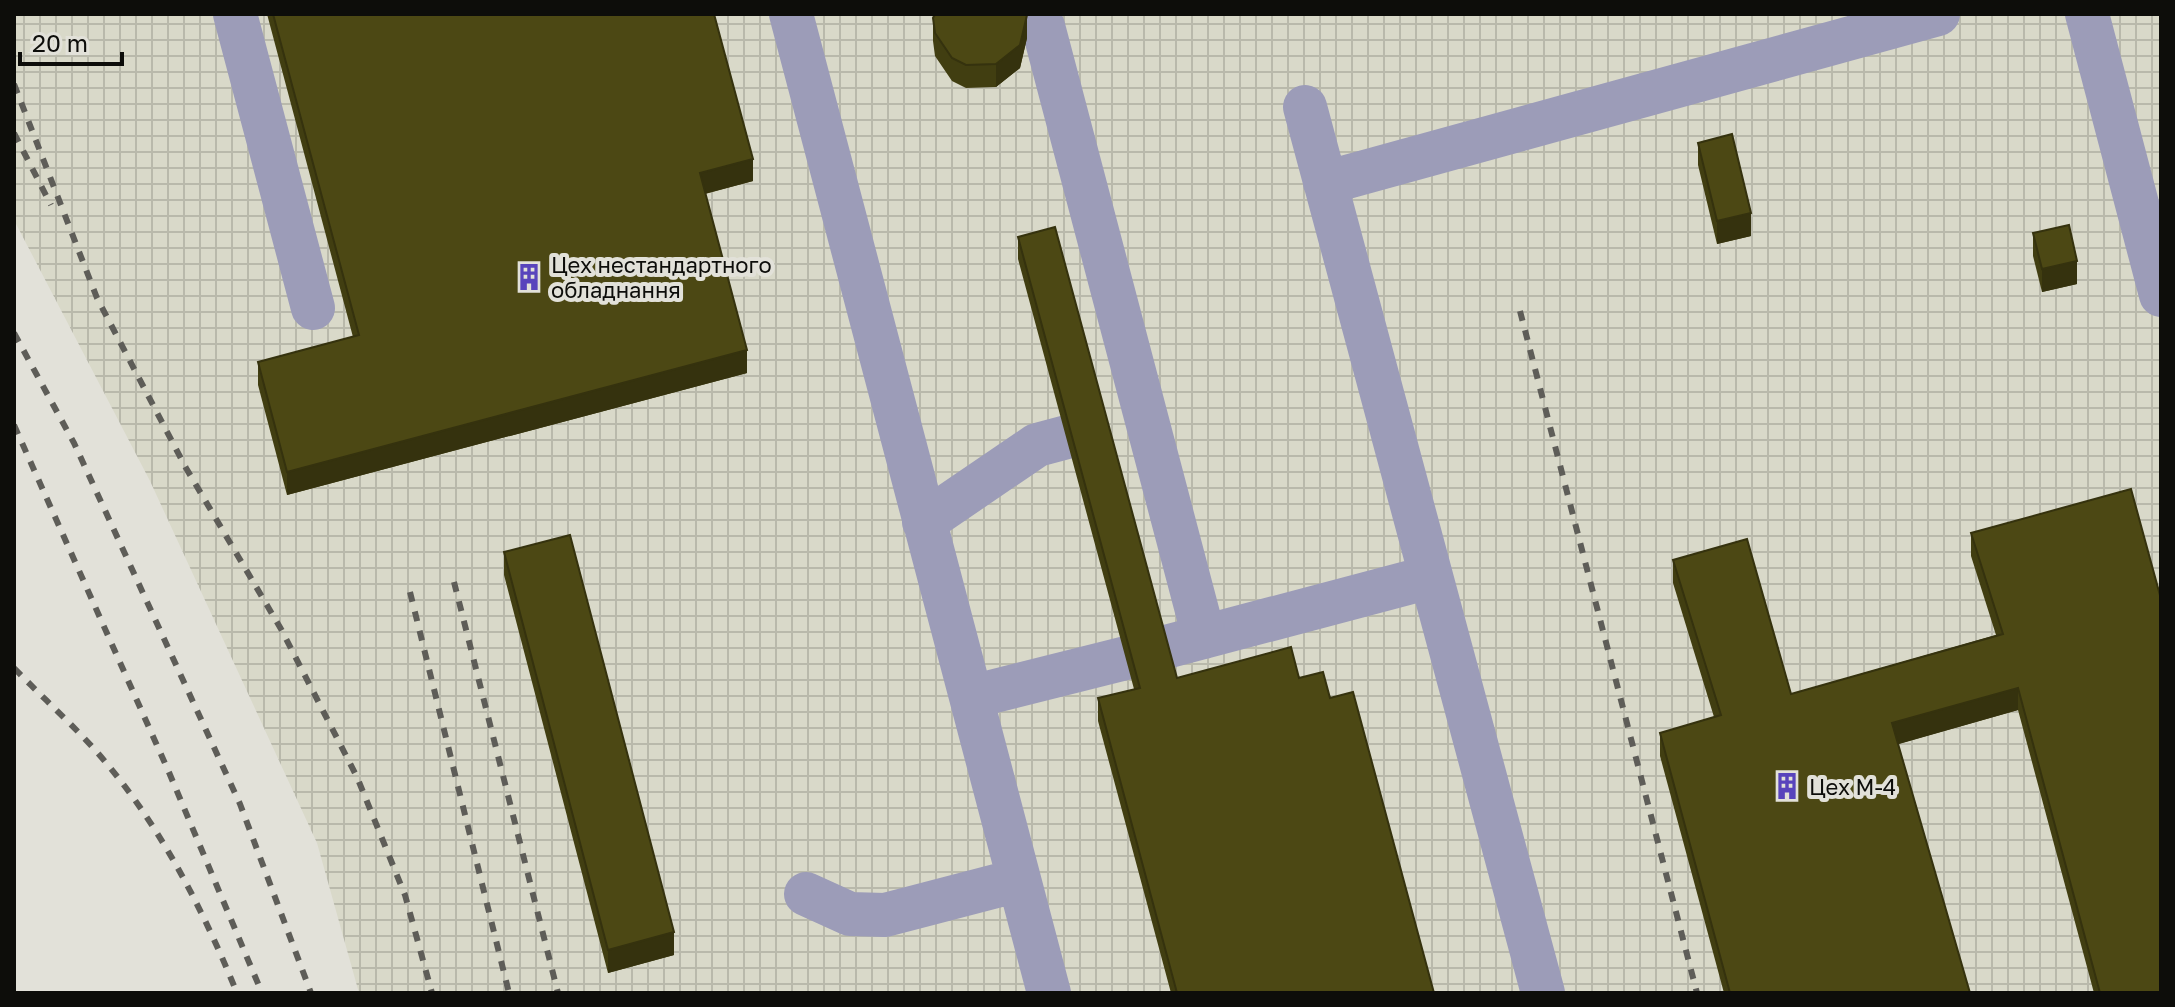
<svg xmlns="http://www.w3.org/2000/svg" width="2175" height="1007" font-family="'Golos Text',sans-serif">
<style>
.industrial{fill:url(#industrial-grid)}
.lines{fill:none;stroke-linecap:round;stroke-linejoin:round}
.minor{stroke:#9c9cb8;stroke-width:44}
.rail{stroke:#5e5d58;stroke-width:6;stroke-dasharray:10 10;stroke-linecap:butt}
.wall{fill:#413e11}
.shaded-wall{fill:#35320e}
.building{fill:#4c4814;stroke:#35320e;stroke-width:2}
.labels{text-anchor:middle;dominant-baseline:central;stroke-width:8;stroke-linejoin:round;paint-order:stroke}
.poi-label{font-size:22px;fill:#0d0d0a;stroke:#e2e1d9;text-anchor:start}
</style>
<defs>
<pattern id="industrial-grid" width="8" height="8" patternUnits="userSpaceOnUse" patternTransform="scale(2)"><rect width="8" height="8" fill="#d9d9c9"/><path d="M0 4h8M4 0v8" fill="none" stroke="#b9b9ab"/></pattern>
</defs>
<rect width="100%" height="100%" fill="#e2e1d9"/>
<path class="industrial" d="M14 14H2161V993H359L317 843 150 481 14 220Z"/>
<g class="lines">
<path class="minor" d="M235 14 313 308
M791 14 1049 993
M2087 14 2161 295
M1043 26 1204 637
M1305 107 1543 993
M1325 183 1938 14
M924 522 1037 445 1067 437
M1162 648 1430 577
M971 697 1126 658
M806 894 850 914 885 915 1019 880"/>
<path class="rail" d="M14 84 97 298 186 468 281 629 357 777 405 895 432 993
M14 133 51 205
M1520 311 1697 993
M14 333 74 443 240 804 311 993
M14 425 168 770 262 993
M454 582 558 993
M410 592 509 993
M14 668C41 696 70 722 96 751 158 821 202 907 237 993"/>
</g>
<path class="wall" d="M267 14H714L753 181 705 194 747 373 287 495 258 385V362L353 337Z
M933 18 1027 38 1020 68 996 87 966 88 952 81 935 56 933 41Z
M1698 143 1751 236 1717 244 1698 165Z
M2033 233 2077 284 2042 292 2033 256Z
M1018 237 1177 678H1299L1330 698 1434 993H1171L1098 721V698L1134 689 1018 259Z
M1971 533 2161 993H2094L2018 710 1898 744 1970 993H1724L1660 756V733L1714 717 1673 583V560L1791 694 1996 635 1971 556Z
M504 552 674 955 608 973 504 575Z"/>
<path class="shaded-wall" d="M1027 15V38L1020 68 996 87V64Z
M753 159V181L700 195V173Z
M1751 213V236L1717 244V221Z
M2077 261V284L2042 292V269Z
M747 350V373L287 495V472Z
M2018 688V710L1892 746V723Z
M674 932V955L608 973V950Z"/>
<path class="building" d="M273 14H714L753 159 700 173 747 350 287 472 258 362 359 335Z
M935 14H1026L1027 15 1020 45 996 64 966 65 952 58 935 33 933 18Z
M1732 134 1751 213 1717 221 1698 143Z
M2069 225 2077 261 2042 269 2033 233Z
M1055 227 1177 678 1291 647 1299 678 1323 672 1330 698 1353 692 1434 993H1177L1098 698 1140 688 1018 237Z
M2131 489 2161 599V993H2100L2018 688 1892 723 1970 993H1730L1660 733 1721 715 1673 560 1747 539 1791 694 2003 634 1971 533Z
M570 535 674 932 608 950 504 552Z"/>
<defs>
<g id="building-bare" transform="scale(2.16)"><path d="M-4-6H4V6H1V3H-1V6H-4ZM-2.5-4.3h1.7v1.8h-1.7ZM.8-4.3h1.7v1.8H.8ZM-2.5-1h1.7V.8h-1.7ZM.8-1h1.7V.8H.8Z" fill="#5844bc" stroke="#e2e1d9" stroke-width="2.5" paint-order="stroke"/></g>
</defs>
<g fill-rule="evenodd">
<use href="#building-bare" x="529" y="277"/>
<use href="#building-bare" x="1787" y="786"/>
</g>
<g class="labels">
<g class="poi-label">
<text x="551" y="264">Цех нестандартного<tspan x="551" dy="25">обладнання</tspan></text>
<text x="1809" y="786">Цех М-4</text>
</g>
</g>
<rect width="2175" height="1007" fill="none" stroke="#0d0d0a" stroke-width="32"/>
<path d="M20 52v12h102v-12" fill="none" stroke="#0d0d0a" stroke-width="4"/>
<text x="32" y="52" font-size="24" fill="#0d0d0a" stroke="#e2e1d9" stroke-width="6" paint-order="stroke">20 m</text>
</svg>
